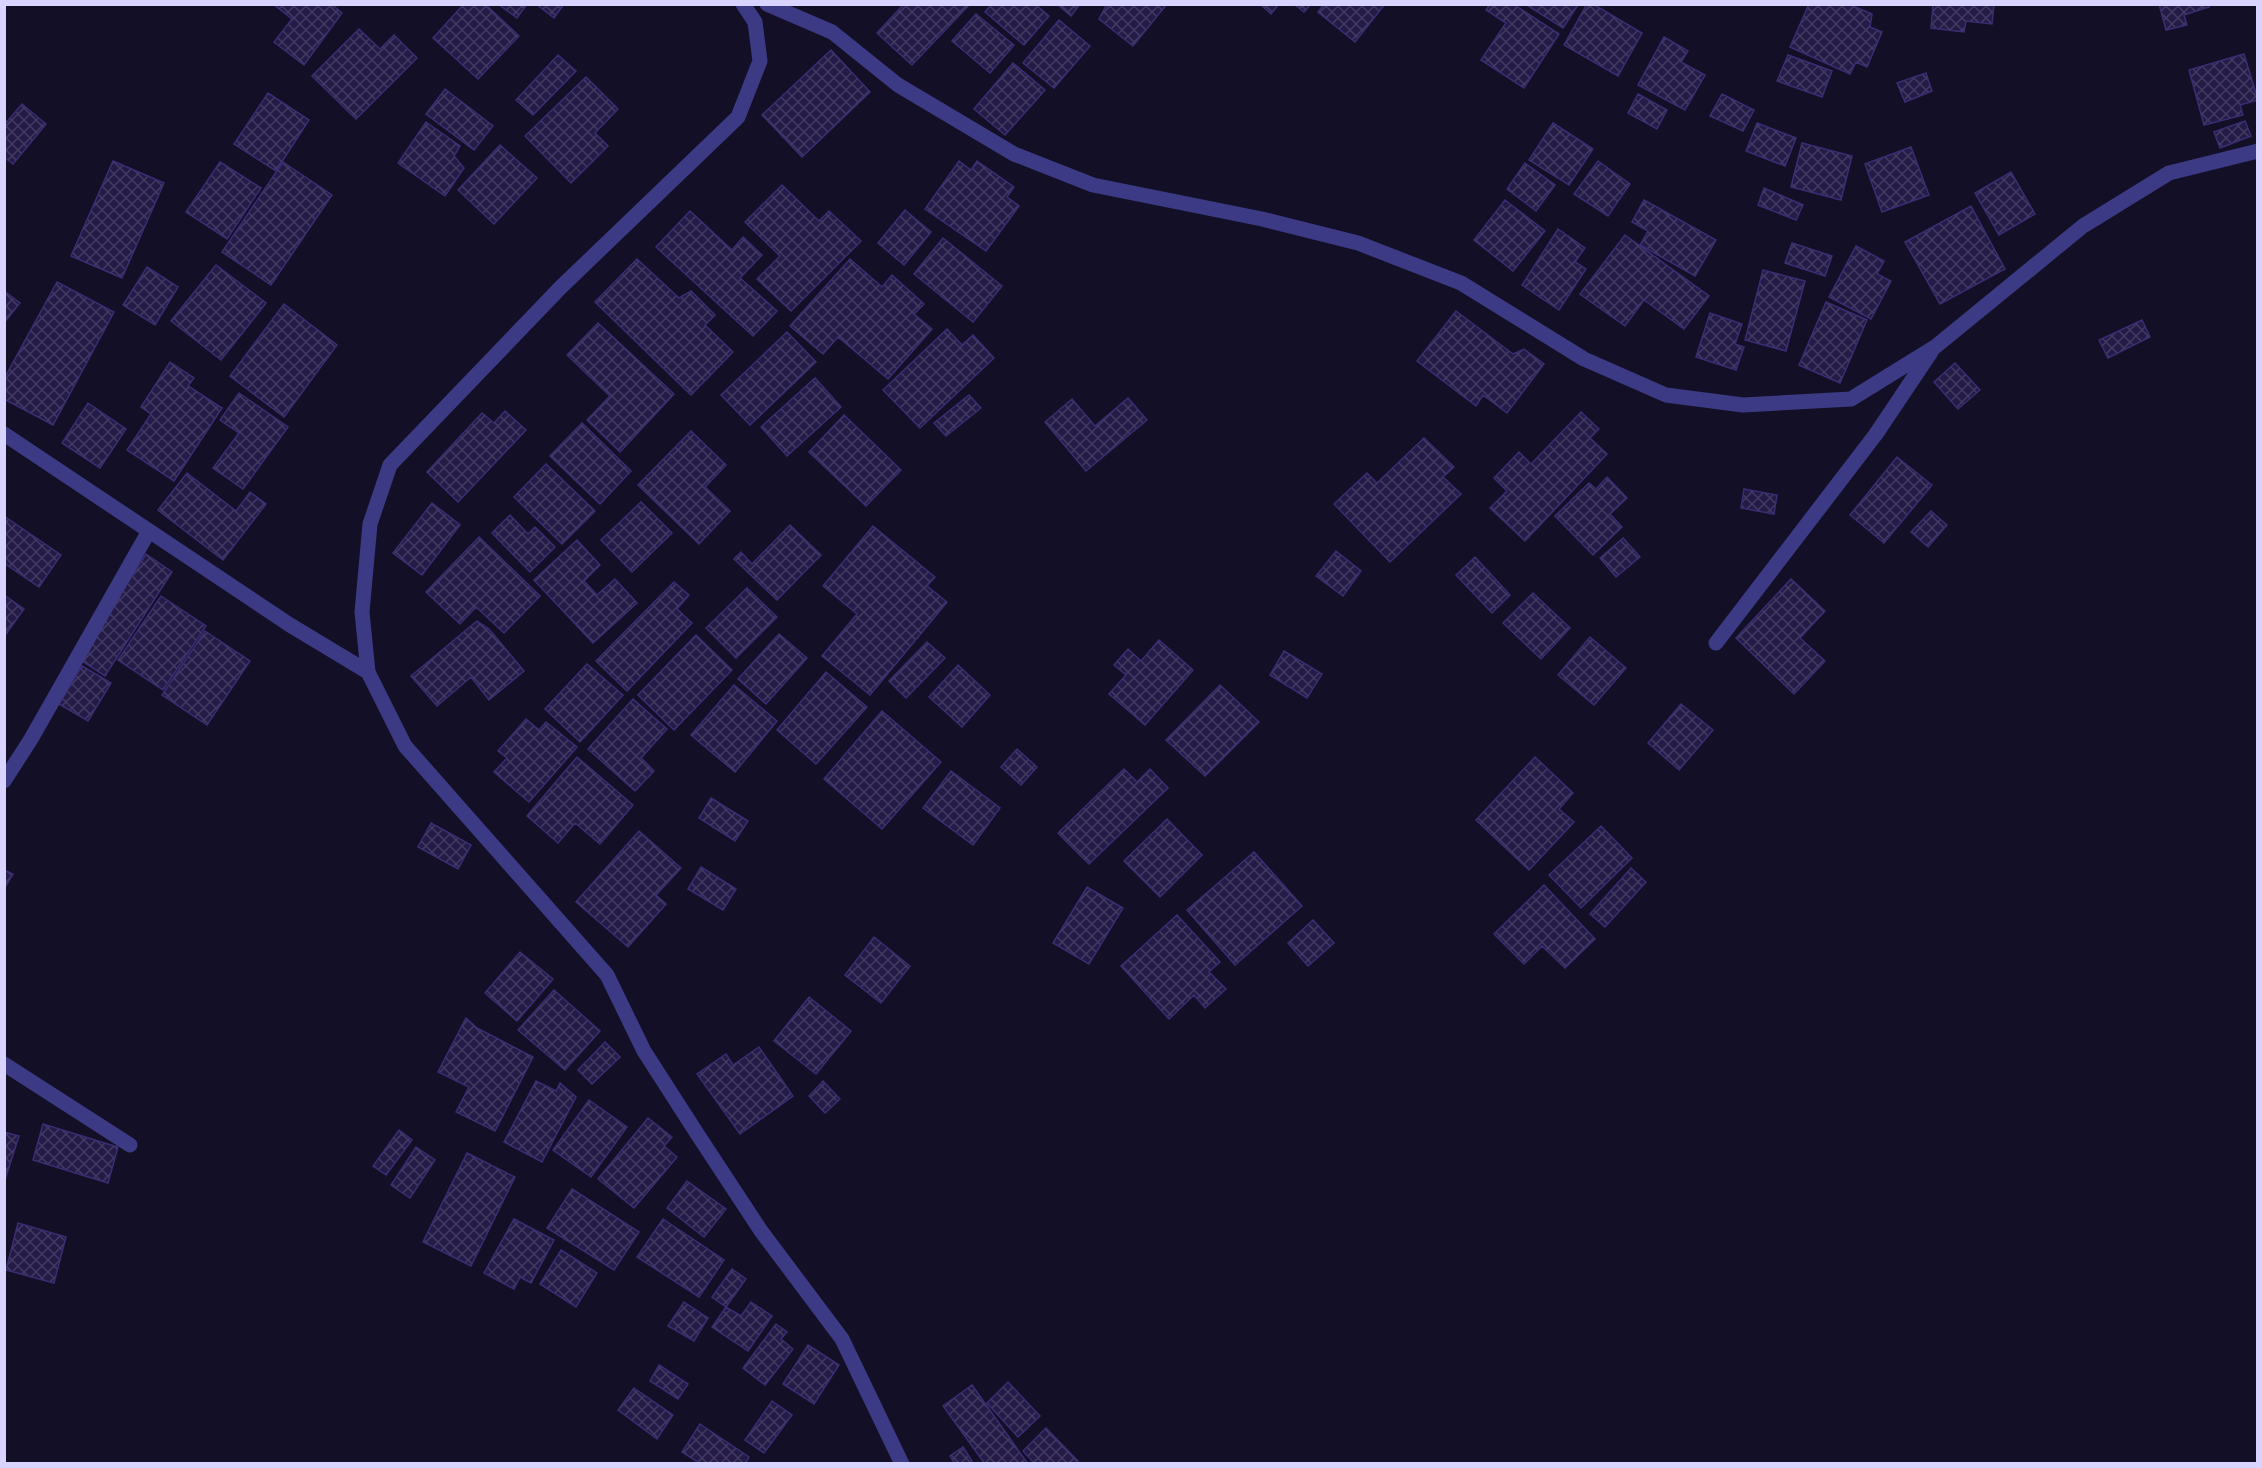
<svg xmlns="http://www.w3.org/2000/svg" width="2262" height="1468" font-family="Rubik,sans-serif">
<style>
.building{fill:url(#building-cross-hatch);stroke:#3b2d73;stroke-width:1.5}
.lines{fill:none;stroke-linecap:round;stroke-linejoin:round}
.minor{stroke:#3d3a85;stroke-width:15}
</style>
<defs>
<pattern id="building-cross-hatch" width="8" height="8" patternUnits="userSpaceOnUse" patternTransform="scale(1.5)"><rect width="8" height="8" fill="#241b47"/><path d="M0 0l8 8M0 8l8-8" fill="none" stroke="#433b63"/></pattern>
</defs>
<rect width="100%" height="100%" fill="#130f26"/>
<path class="building" d="M273 4H331L342 13 304 65 274 42 292 19Z
M464 4H485L519 36 478 79 433 38Z
M498 4H527L517 18Z
M536 4H564L554 18Z
M904 4H970L912 65 877 33Z
M992 4H1035L1049 16 1024 45 985 12Z
M1057 4H1080L1071 16Z
M1107 4H1167L1133 46 1099 19Z
M1260 4H1279L1271 14Z
M1294 4H1311L1304 12Z
M1324 4H1385L1355 42 1318 12Z
M1490 4H1513L1559 34 1524 88 1481 60 1506 23 1486 10Z
M1525 4H1576L1578 5 1563 28Z
M1587 4H1593L1642 33 1618 76 1564 45Z
M1809 4H1848L1872 14 1870 27 1882 32 1867 67 1856 62 1850 74 1790 47Z
M1933 4H1994L1992 24 1966 21 1964 32 1931 28Z
M2159 4H2209V7L2184 15 2187 25 2166 30Z
M976 14 1014 45 990 73 952 41Z
M1059 20 1090 46 1054 88 1023 63Z
M359 29 380 49 394 35 417 58 356 119 312 76Z
M1664 37 1688 51 1681 62 1705 75 1685 110 1638 85Z
M831 50 870 92 802 157 762 115Z
M2244 54 2258 100 2240 105 2243 115 2204 125 2189 70Z
M558 55 576 71 533 115 516 100Z
M1788 55 1832 71 1822 97 1777 81Z
M1013 63 1045 90 1005 135 974 109Z
M1926 73 1932 91 1905 102 1897 83Z
M586 77 618 109 595 133 608 146 571 183 525 136Z
M445 89 493 126 474 150 426 114Z
M268 93 309 120 276 171 234 144Z
M1638 94 1667 110 1657 129 1628 113Z
M1722 94 1754 110 1743 131 1710 116Z
M22 104 46 124 13 164 4 157V125Z
M2245 121 2251 136 2220 148 2214 132Z
M426 122 460 146 454 156 464 168 445 196 398 163Z
M1553 123 1593 149 1569 185 1529 160Z
M1757 123 1796 138 1785 166 1746 151Z
M1802 143 1852 156 1841 200 1791 187Z
M500 145 537 178 494 224 458 190Z
M1911 147 1929 195 1882 212 1865 164Z
M113 161 164 183 122 278 71 256Z
M959 161 971 170 977 161 1014 187 1007 197 1019 206 986 251 925 209Z
M1598 161 1630 184 1608 216 1574 194Z
M220 162 261 188 227 239 186 212Z
M283 162 332 195 271 285 222 252Z
M1525 163 1555 185 1536 211 1507 189Z
M2011 172 2035 214 1999 235 1975 193Z
M782 185 819 221 829 211 861 241 791 311 757 279 780 256 745 222Z
M1764 188 1803 205 1796 220 1758 205Z
M1505 200 1545 231 1513 271 1474 240Z
M1644 200 1716 240 1695 276 1640 245 1648 231 1632 222Z
M1971 206 2005 269 1940 304 1905 242Z
M905 210 931 232 904 265 878 243Z
M690 211 732 250 743 237 762 255 740 278 777 311 753 336 656 247Z
M1558 229 1585 248 1575 262 1586 269 1559 310 1522 285Z
M1625 235 1709 296 1684 329 1644 300 1625 326 1580 294Z
M943 238 1002 286 973 322 914 274Z
M1792 243 1832 256 1825 276 1785 263Z
M1856 246 1884 261 1877 274 1891 281 1871 319 1829 297Z
M637 259 679 298 691 291 715 315 705 325 733 352 691 395 595 302Z
M850 259 882 287 892 275 924 304 914 314 932 329 888 379 838 337 823 354 790 326Z
M216 265 266 303 221 360 171 321Z
M147 267 178 287 155 325 123 305Z
M1763 270 1805 281 1786 351 1745 340Z
M57 282 114 312 53 425 4 399V379Z
M4 291 20 303 4 323Z
M1826 302 1867 320 1840 383 1799 365Z
M284 304 337 345 284 417 230 376Z
M1456 311 1513 354 1524 349 1544 364 1507 413 1483 395 1476 406 1417 361Z
M1710 313 1742 324 1735 344 1744 347 1736 370 1696 357Z
M2142 320 2150 337 2108 358 2099 340Z
M598 323 674 394 620 452 587 420 610 396 567 355Z
M947 329 962 345 973 335 994 358 920 428 883 390Z
M787 332 816 362 750 425 721 395Z
M170 362 194 378 188 386 222 408 174 481 127 450 151 414 141 407Z
M1955 363 1980 390 1958 409 1934 382Z
M815 378 841 407 787 456 761 427Z
M239 393 288 427 243 489 213 468 239 433 220 420Z
M969 395 981 408 946 436 934 423Z
M1128 398 1147 420 1086 471 1045 422 1072 399 1095 426Z
M88 403 126 429 100 468 62 443Z
M505 411 526 430 458 502 427 472 482 413 494 423Z
M1581 412 1599 429 1590 438 1607 454 1525 541 1490 508 1507 491 1494 478 1519 452 1531 464Z
M844 415 901 470 866 506 809 452Z
M582 423 631 471 600 504 550 456Z
M691 431 726 465 705 487 730 511 699 544 638 485Z
M1424 438 1454 467 1443 477 1461 494 1390 562 1334 504 1367 473 1377 483Z
M1897 457 1932 485 1884 543 1850 515Z
M546 464 595 511 562 544 514 497Z
M187 473 236 511 250 492 266 504 223 560 158 510Z
M1607 477 1627 498 1610 514 1622 527 1593 555 1555 516 1589 483 1596 489Z
M1744 489 1777 495 1774 514 1741 508Z
M641 502 672 533 632 572 601 540Z
M432 503 460 525 422 575 393 553Z
M1931 511 1947 525 1928 547 1911 532Z
M510 515 528 534 535 527 555 547 530 572 492 533Z
M4 516 61 555 39 587 4 563Z
M790 525 821 555 777 600 734 559 741 552 752 564Z
M873 526 935 577 927 586 947 602 870 695 822 656 857 614 823 586Z
M479 537 540 596 504 633 476 607 460 624 426 592Z
M1623 538 1640 557 1616 577 1600 558Z
M577 540 600 565 584 581 597 595 615 579 637 603 593 643 534 580Z
M1336 551 1361 571 1343 596 1316 576Z
M146 554 172 572 105 676 79 659Z
M1475 557 1510 595 1492 613 1456 575Z
M1791 579 1825 611 1800 638 1825 661 1794 694 1736 638Z
M674 582 689 595 677 609 692 623 627 691 596 661Z
M747 588 777 617 736 658 706 628Z
M1533 593 1570 628 1541 659 1503 623Z
M4 595 24 609 4 637Z
M161 596 206 626 163 690 118 660Z
M477 621 489 629 524 671 489 700 471 677 437 706 411 676Z
M205 631 250 661 207 725 162 695Z
M779 634 807 658 766 704 738 679Z
M696 635 732 670 674 730 638 695Z
M1590 637 1626 668 1594 705 1558 675Z
M1159 640 1193 670 1145 725 1109 694 1126 675 1114 665 1128 649 1141 661Z
M927 642 945 658 906 698 889 681Z
M1284 651 1322 674 1307 698 1270 675Z
M587 664 623 695 580 742 545 709Z
M958 665 990 695 962 727 929 697Z
M82 666 111 683 88 721 59 704Z
M826 672 867 707 816 764 777 730Z
M734 685 777 721 735 772 691 735Z
M1220 685 1259 722 1205 776 1166 740Z
M633 699 667 729 641 758 654 771 635 791 588 749Z
M1681 704 1713 730 1679 770 1648 743Z
M882 711 941 762 882 829 824 779Z
M526 719 539 730 546 722 577 747 529 802 494 772 507 758 498 751Z
M1017 749 1037 767 1021 785 1001 767Z
M577 757 633 805 600 844 575 823 558 843 527 816Z
M1535 757 1573 793 1559 809 1574 822 1529 870 1476 820Z
M1124 769 1137 782 1150 769 1168 788 1089 864 1058 833Z
M951 771 1000 808 973 845 923 808Z
M711 798 748 821 735 841 699 818Z
M1167 819 1202 855 1160 897 1124 861Z
M431 823 471 845 458 869 418 847Z
M1601 826 1632 858 1581 908 1549 875Z
M639 831 681 868 656 895 666 904 628 947 576 902Z
M1254 852 1302 906 1235 965 1187 910Z
M701 867 736 889 723 910 688 889Z
M1631 868 1646 882 1605 927 1590 914Z
M4 870 13 874 4 889Z
M1544 885 1595 939 1565 968 1542 946 1524 964 1494 934Z
M1087 887 1123 908 1089 964 1053 943Z
M1177 915 1220 962 1209 972 1226 989 1205 1008 1194 995 1169 1019 1121 966Z
M1313 920 1334 943 1308 966 1288 943Z
M874 937 910 966 881 1003 845 975Z
M520 952 553 979 517 1021 485 993Z
M554 990 600 1031 565 1070 518 1030Z
M809 997 851 1031 816 1074 774 1041Z
M466 1018 477 1028 533 1057 495 1131 456 1112 469 1087 438 1072Z
M605 1042 620 1057 592 1084 578 1070Z
M759 1047 793 1096 740 1134 697 1074 726 1054 733 1065Z
M536 1081 556 1091 560 1083 576 1097 542 1162 504 1142Z
M823 1081 840 1099 825 1113 809 1096Z
M589 1100 627 1127 591 1177 553 1150Z
M648 1118 672 1137 664 1146 677 1157 634 1208 598 1179Z
M43 1124 118 1147 108 1183 33 1160Z
M399 1130 412 1140 386 1175 373 1166Z
M4 1132 19 1136 4 1183Z
M416 1147 435 1160 410 1198 391 1185Z
M467 1153 515 1177 471 1266 423 1242Z
M687 1181 726 1209 704 1237 667 1208Z
M572 1189 639 1232 614 1270 547 1228Z
M514 1219 554 1240 531 1283 520 1277 514 1289 484 1273Z
M663 1219 724 1260 699 1297 637 1257Z
M18 1223 66 1237 54 1283 6 1270Z
M561 1250 597 1273 576 1307 540 1284Z
M732 1269 746 1279 726 1307 712 1297Z
M684 1302 708 1318 694 1341 668 1326Z
M751 1302 772 1316 748 1351 712 1327 726 1307 741 1316Z
M776 1324 787 1332 781 1339 793 1349 765 1385 743 1368Z
M808 1345 839 1365 814 1404 783 1384Z
M659 1365 688 1384 678 1399 650 1381Z
M1008 1382 1040 1416 1018 1437 987 1403Z
M972 1385 1028 1464H985L943 1406Z
M634 1388 673 1415 657 1439 618 1410Z
M772 1401 792 1415 764 1453 745 1440Z
M700 1424 749 1457 745 1464H701L682 1452Z
M1046 1428 1078 1461 1075 1464H1035L1023 1451Z
M963 1447 972 1461 968 1464H955L950 1456Z"/>
<g class="lines">
<path class="minor" d="M743 4 755 22 760 61 738 117 561 287 390 465 370 524 362 612 368 672 405 746 607 975 644 1051 696 1132 761 1231 842 1339 902 1464
M767 4 832 32 898 85 1014 154 1093 185 1262 219 1358 243 1461 283 1584 359 1666 395 1743 405 1851 399 1935 347 2083 226 2169 173 2258 151
M4 434 290 625 368 672
M1716 643 1876 434 1931 352
M4 781 31 739 149 531
M4 1064 130 1145"/>
</g>
<rect width="2262" height="1468" fill="none" stroke="#d9d4ff" stroke-width="12"/>
</svg>
